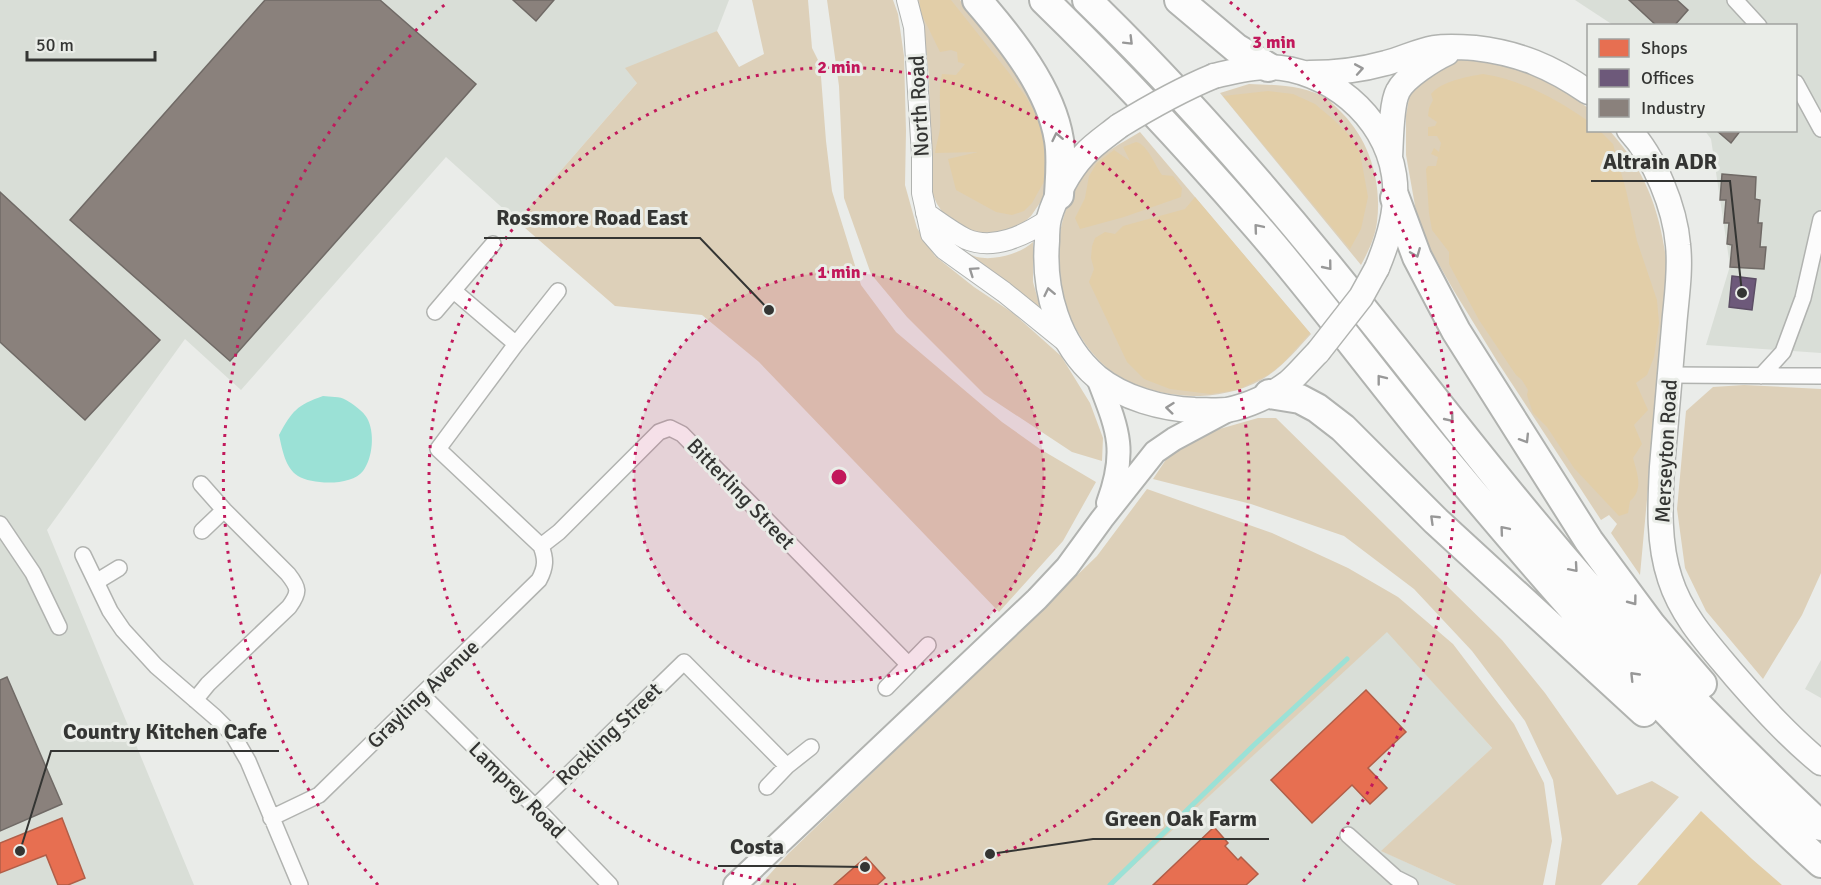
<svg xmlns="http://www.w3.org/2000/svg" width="1821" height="885" font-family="Signika,sans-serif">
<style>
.built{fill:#d9ded7}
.green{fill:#ddd0b9}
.forest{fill:#e2cea8}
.water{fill:#9be1d6}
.shops{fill:#e76f51;stroke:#b15e48;stroke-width:1.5}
.offices{fill:#6d597a;stroke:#5c4e65;stroke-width:1.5}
.industry{fill:#8a817c;stroke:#706a66;stroke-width:1.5}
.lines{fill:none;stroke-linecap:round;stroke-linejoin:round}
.stream{stroke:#9be1d6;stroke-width:5}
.minor-casing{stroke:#b1b3b0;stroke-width:18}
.tertiary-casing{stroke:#b1b3b0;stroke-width:22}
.secondary-casing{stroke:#b1b3b0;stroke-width:26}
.primary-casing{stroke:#b1b3b0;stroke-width:27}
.motorway-casing{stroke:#b1b3b0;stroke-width:32}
.minor{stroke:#fcfcfc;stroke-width:15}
.tertiary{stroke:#fcfcfc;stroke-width:20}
.secondary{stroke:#fcfcfc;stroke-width:22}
.primary{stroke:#fcfcfc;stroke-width:24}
.motorway{stroke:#fcfcfc;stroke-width:28}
.primary-bridge-casing{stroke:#b1b3b0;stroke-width:27;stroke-linecap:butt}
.primary-bridge{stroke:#fcfcfc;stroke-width:24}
.oneway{stroke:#989898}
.ring{fill:none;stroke:#c2185b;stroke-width:3;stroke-dasharray:3 6}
.labels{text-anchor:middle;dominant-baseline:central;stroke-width:6;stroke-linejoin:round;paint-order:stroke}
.street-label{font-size:21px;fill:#343533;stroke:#eaede8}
.centre{fill:#c2185b;stroke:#eaede8;stroke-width:3}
.ring-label{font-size:18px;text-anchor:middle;font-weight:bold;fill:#c2185b;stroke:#eaede8;stroke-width:6;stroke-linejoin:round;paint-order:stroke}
.leader{fill:none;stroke:#343533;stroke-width:2}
.callout-dot{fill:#343533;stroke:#eaede8;stroke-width:2}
.callout-label{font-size:22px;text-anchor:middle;font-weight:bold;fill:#343533;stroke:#eaede8;stroke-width:6;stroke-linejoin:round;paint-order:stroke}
</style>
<rect width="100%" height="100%" fill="#eaece9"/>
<path class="built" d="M0 0H729L717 31 637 83 517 221 446 157 241 390 185 339 47 530 194 885H0Z
M1575 0H1821V353L1706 345 1730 266 1711 139 1705 131 1796 130V26L1613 25Z
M1387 631 1492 748 1382 851 1456 885H1113Z
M1821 660V698L1805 689Z"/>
<path class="green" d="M752 0H808L812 48 820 64 826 141 832 191 861 285 896 332 1002 422 1040 449 1096 482 1063 541 999 612 759 362 702 315 615 306 517 221 637 83 625 68 717 31 739 67 764 54Z
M827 0H893L898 14 904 56 906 131 905 185 917 228 935 256 974 287 1013 313 1061 356 1090 403 1103 438 1102 461 1072 452 984 394 907 317 871 274 844 198 839 86Z
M916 0H960L1027 88 1049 124 1046 194 1031 216 1022 224 1000 232 984 233 969 231 945 216 937 204 931 191 929 77 924 32Z
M1470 59C1516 63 1552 81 1588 108V130L1610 131C1649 175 1661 215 1668 273L1640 575 1611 533 1617 524 1609 515 1601 520 1497 361 1454 291 1424 238 1417 217 1406 155V115L1410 93 1417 81 1451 61Z
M1249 84C1275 85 1306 85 1329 100 1333 104 1338 109 1342 113 1370 141 1382 183 1377 222 1375 238 1368 252 1361 265L1220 93Z
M1140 132 1311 334C1298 348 1285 364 1269 375 1249 389 1224 395 1200 396 1167 396 1132 389 1106 367 1057 324 1043 244 1076 188 1079 182 1083 174 1088 169 1101 153 1122 143 1140 132Z
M1033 242V282L1042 314 958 255 963 250C967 252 972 256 977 257 994 261 1020 254 1033 242Z
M1744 385 1821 389V573L1802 615 1763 679 1706 611 1685 568 1677 509 1686 411 1713 387Z
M1258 418H1276L1502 640 1545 693 1617 795 1652 781 1679 797 1601 885H1555L1562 839 1553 780 1525 721 1472 651 1414 589 1344 536 1251 504 1153 479 1171 452 1216 430Z
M1147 489 1272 533 1348 568 1398 597 1453 644 1514 724 1544 783 1552 841 1543 885H1456L1381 851 1492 748 1387 632 1113 885H760L788 854 1097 556Z"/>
<path class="forest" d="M920 0H951L1009 73 1026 97 1039 120 1048 147 1046 178 1032 203 1024 211 1012 215 996 212 956 190 948 159 978 152 935 153C936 145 939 136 940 128 941 109 938 92 942 74L956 75 965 64 958 62 957 52 951 50 940 52 920 11Z
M1483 74C1522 80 1556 99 1588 121V130L1600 131 1613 144 1626 190 1637 241 1657 300 1659 323 1654 357 1647 375 1636 383 1648 410 1634 425 1642 444 1633 458C1637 473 1644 489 1630 501L1628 513 1619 516 1574 468 1547 427 1533 413 1527 395 1528 390 1522 380 1516 375 1479 320 1449 264V252L1432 230 1429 213 1426 169 1428 166H1436L1438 157 1431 154 1434 148 1439 152 1441 143 1437 136H1428V127L1435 126 1437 122 1428 116 1429 108 1433 100 1431 94C1442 81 1466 77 1483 74Z
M1268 91 1293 94 1315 104 1334 120 1352 138 1360 153 1368 197 1361 229 1350 249 1223 96Z
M1136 142C1147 144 1155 165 1162 175L1173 176 1182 188 1181 197 1124 217 1080 229 1075 218 1085 198 1089 176 1097 163 1114 150 1130 161 1123 147Z
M1195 197 1310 333 1283 363 1268 375 1237 390 1210 394 1170 389 1144 379 1127 362 1089 282 1094 269 1091 258 1092 246 1095 238 1105 232 1115 234 1123 226 1185 209Z
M1701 811 1752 859 1782 885H1637Z"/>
<path class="water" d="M323 396C330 397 340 396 346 400 352 403 364 412 367 418 375 432 373 458 363 471 352 486 313 485 298 476 285 468 282 448 279 435 292 411 297 405 323 396Z"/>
<path class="shops" d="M1366 690 1406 732 1368 768 1387 788 1370 804 1352 785 1312 823 1271 780Z
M62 818 85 878 68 885H58L46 855 0 873V843Z
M1214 827 1228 843 1225 846 1238 860 1241 857 1258 874 1246 885H1153Z
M866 857 885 878 877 885H834Z"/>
<path class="offices" d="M1732 276 1756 279 1752 310 1729 307Z"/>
<path class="industry" d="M265 0H380L476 84 230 361 70 220Z
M513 0H554L536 21Z
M1629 0H1677L1688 10 1674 26H1657Z
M1716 130H1741L1731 143Z
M1722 174 1756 177 1755 199 1760 200 1758 223H1762L1760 247H1766L1764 269 1730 267 1732 245 1727 244 1729 223H1724L1726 200H1720Z
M0 192 160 340 85 420 0 342Z
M7 677 62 804 0 831V680Z"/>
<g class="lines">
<path class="stream" d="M1110 885 1254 745 1347 659"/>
<g class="minor-casing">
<path id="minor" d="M1735 0 1759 26
M1796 83 1821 129
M454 291 516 344
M435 312 493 244
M1670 375 1821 376
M1761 376 1783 352 1803 298 1821 219
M0 524 33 573 59 627
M202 531 224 510
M541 546 559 532 659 432 670 428 682 434 908 664
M83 555 110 611 123 630 156 666 215 717 233 735 248 761 300 885
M96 582 119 568
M886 688 928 645
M422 695 535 807 610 885
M195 700 208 684 289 607C300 592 299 588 288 574L224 510 201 484
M767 787 787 766 811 747
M535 807 684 662 787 766
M271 818 319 795 539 580C546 567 546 559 541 546L438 449 516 344 558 291
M1348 835 1396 878 1410 885"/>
</g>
<g class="tertiary-casing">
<path id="tertiary" d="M907 0 914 27 922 155V193L931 234 944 249 1004 292 1067 343
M926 213C939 222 952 232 966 239 994 251 1025 235 1048 220"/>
</g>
<g class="secondary-casing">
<path id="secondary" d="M1098 378C1117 428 1128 449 1108 503
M735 885 1037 599 1067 567 1102 519 1155 452 1174 439 1228 410"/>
</g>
<g class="primary-casing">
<path id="primary" d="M1309 73C1335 73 1361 70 1386 63 1402 59 1417 51 1434 48 1447 46 1462 47 1475 48 1519 53 1552 67 1588 92
M1214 76C1231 72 1249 67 1268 67 1327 68 1385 115 1394 175 1399 207 1389 239 1377 268
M1119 126C1108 135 1094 144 1084 155 1069 171 1055 197 1049 218 1047 226 1047 234 1047 241 1043 290 1058 344 1097 377 1123 398 1162 409 1195 410 1206 410 1216 411 1227 410 1248 406 1272 395 1289 382 1299 373 1308 362 1318 352
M1629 130C1655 158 1675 208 1678 245 1681 272 1676 300 1674 327 1670 373 1666 420 1662 467 1660 504 1658 543 1670 579 1682 617 1710 646 1735 676 1762 707 1789 737 1821 763
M1390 157C1391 142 1391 104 1398 91 1405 77 1434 59 1447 53"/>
</g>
<g class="motorway-casing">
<path id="motorway" d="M977 0C1010 38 1051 89 1059 140 1062 158 1060 177 1059 195
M1044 0C1117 71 1186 145 1252 221 1319 297 1378 380 1443 457 1561 599 1684 738 1821 863
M1087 0C1183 93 1271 194 1354 298 1415 373 1473 450 1535 524 1623 631 1720 731 1821 826
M1179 0 1236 48 1268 67
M1395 198 1417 257 1456 331 1589 541 1652 626 1702 684
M1269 394 1300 399 1317 408 1343 428 1436 521 1644 712"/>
</g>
<use href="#minor" class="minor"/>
<use href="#tertiary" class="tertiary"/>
<use href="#secondary" class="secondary"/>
<use href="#primary" class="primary"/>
<use href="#motorway" class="motorway"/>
<g class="primary-bridge-casing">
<path id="primary-bridge" d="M1119 126C1150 107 1180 90 1214 76
M1318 352 1361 297 1377 268"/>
</g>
<use href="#primary-bridge" class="primary-bridge"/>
</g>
<defs><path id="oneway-chevron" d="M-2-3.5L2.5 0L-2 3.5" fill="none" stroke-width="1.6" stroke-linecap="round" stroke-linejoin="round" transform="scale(1.5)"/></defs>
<g class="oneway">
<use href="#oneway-chevron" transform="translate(1129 41) rotate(45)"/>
<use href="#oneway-chevron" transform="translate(1359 69) rotate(-10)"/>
<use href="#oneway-chevron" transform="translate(1057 137) rotate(-102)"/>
<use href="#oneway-chevron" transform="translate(1258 228) rotate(-130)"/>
<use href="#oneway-chevron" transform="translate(1416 253) rotate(68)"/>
<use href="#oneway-chevron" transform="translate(1328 266) rotate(51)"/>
<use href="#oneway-chevron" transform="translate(973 271) rotate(-145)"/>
<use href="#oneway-chevron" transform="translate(1049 292) rotate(-102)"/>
<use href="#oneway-chevron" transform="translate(1381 379) rotate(-128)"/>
<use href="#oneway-chevron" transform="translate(1170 408) rotate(-174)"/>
<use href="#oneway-chevron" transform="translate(1450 418) rotate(51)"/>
<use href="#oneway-chevron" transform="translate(1525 439) rotate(58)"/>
<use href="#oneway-chevron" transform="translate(1434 519) rotate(-136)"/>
<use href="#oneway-chevron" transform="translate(1504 530) rotate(-130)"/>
<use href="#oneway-chevron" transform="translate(1574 568) rotate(49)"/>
<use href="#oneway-chevron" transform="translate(1633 601) rotate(53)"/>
<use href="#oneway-chevron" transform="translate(1634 676) rotate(-134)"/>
</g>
<circle cx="839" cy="477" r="205" fill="#c2185b" fill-opacity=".12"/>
<g class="ring">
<circle cx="839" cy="477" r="205"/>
<path d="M796 885A410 410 0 1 1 882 885"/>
<path d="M378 885A615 615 0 0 1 448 2M1230 2A615 615 0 0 1 1300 885"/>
</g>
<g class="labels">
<g class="street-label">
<text transform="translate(919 106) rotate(-93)">North Road</text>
<text transform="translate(1666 451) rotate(-87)">Merseyton Road</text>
<text transform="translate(741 494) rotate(46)">Bitterling Street</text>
<text transform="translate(423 694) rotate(-44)">Grayling Avenue</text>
<text transform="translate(609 734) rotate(-44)">Rockling Street</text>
<text transform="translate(517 790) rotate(45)">Lamprey Road</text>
</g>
</g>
<circle cx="839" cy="477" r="9" class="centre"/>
<g class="ring-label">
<text x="1274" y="48">3 min</text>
<text x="839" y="73">2 min</text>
<text x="839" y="278">1 min</text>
</g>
<path class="leader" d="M1742 293L1730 181H1591M769 310L700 238H484M20 851L51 751H279M990 854L1093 839H1269M865 867L796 866H718"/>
<g class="callout-dot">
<circle cx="1742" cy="293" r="6"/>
<circle cx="769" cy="310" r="6"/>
<circle cx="20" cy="851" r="6"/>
<circle cx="990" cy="854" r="6"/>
<circle cx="865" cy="867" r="6"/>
</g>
<g class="callout-label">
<text x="1660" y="169">Altrain ADR</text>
<text x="592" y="225">Rossmore Road East</text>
<text x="165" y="739">Country Kitchen Cafe</text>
<text x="1181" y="826">Green Oak Farm</text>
<text x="757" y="854">Costa</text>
</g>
<rect x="1587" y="24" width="210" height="108" fill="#eaede8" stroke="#a1a3a0" stroke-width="1.5"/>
<rect x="1599" y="39" width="30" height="18" fill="#e76f51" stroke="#a1a3a0" stroke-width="1.5"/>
<text x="1641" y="54" font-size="18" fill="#343533">Shops</text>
<rect x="1599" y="69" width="30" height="18" fill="#6d597a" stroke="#a1a3a0" stroke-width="1.5"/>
<text x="1641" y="84" font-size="18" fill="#343533">Offices</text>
<rect x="1599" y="99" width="30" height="18" fill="#8a817c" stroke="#a1a3a0" stroke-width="1.5"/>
<text x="1641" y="114" font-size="18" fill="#343533">Industry</text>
<path d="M27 51v9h128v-9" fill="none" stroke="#343533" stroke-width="3"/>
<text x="36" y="51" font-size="18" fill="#343533" stroke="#eaede8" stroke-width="4.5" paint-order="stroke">50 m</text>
</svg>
